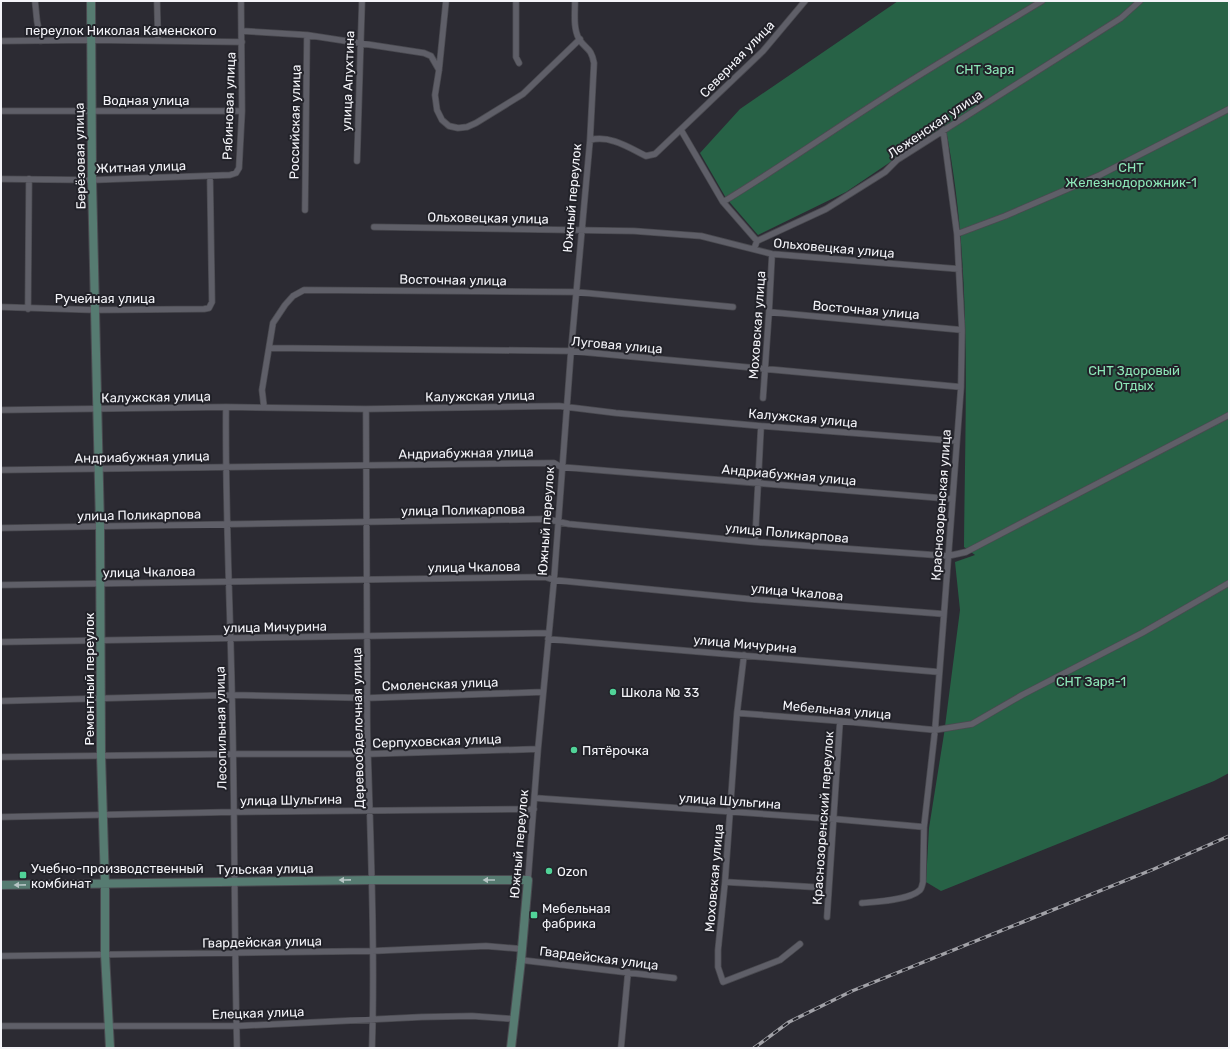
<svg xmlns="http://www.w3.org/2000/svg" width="1230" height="1049" font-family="Rubik,sans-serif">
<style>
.green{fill:#276246}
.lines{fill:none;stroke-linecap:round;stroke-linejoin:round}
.minor-casing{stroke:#4a4a50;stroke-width:7}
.secondary-casing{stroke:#4a4a50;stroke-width:10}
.minor{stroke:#5f5f68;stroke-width:5.5}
.secondary{stroke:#567b71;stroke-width:8}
.rail-casing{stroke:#a2a2a8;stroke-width:3.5}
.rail{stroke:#222229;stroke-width:2;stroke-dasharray:6;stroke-linecap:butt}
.oneway{fill:#b5c4c3}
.poi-dot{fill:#51d398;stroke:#222229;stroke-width:1.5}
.labels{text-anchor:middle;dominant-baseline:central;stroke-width:4;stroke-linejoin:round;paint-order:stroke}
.street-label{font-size:13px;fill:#f4f4f9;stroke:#222229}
.park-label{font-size:13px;fill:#8de7b8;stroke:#222229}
.poi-label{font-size:13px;fill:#f4f4f9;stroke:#222229;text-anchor:start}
</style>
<rect width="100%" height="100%" fill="#2c2b33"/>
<path class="green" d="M898 1H1229V773L1214 781 941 891 926 882 929 828 944 734 960 610 955 562 975 555 964 547C965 406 973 264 945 125L846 192 758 235 726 198 700 153 740 109Z"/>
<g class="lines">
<g class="minor-casing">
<path id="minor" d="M35 1 37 21 41 41
M157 1 158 40
M446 1 439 70 435 95 437 110 442 120 449 126 458 128 467 127 476 123 523 94 580 39
M516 1V57L519 63
M242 31 307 35 424 53 431 56 439 70
M1 41 91 40 242 42
M1 111H242
M681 130 723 202 757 241
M590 140C610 135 628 147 646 156L655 154 763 51 805 1
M357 161 362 1
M1 179 92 180 230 175 236 173 239 168 242 111 241 1
M723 202C774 171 823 137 874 104 929 68 986 35 1042 1
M305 210 307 35
M374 227 634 231 701 236 772 254 959 269
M957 234 1005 216 1100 175 1229 109
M754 249 757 241 826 209 885 172 897 160 1121 18 1140 1
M1 307 95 310 204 309 209 308 212 302 210 176
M28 309 29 179
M769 312 962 330
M269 348 571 351 961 387
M763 398 769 312 772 254
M226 407C225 503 230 600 232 697 235 814 234 931 237 1048
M264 407 262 390 273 323 285 305 293 296 304 290 576 292 733 307
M366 409C366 485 366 561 367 637 368 676 366 716 368 756 371 853 375 951 372 1048
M1 410 226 407 366 409 559 406 616 413 761 426 957 441
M1 470 554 463 561 467 952 499
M1 528 546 519 569 524 755 542 948 556 966 552 1229 415
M755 542 761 426
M1 585 545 577 554 580 749 599 944 614
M548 639 939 672
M1 642 549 633
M744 655 737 713 725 882 718 950V967L723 982 780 960 800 944
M1 701 232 695 367 698 543 692
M737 713 840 721 935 730 972 724 1022 695 1142 633 1229 583
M1 757 233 754H368L538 749
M535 798 835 819 924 827
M1 817 233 812 534 809
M528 880 538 749 554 580 571 351 590 140 594 63C591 47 586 50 579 39 573 28 575 13 575 1
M725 882 813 887
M862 903C876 902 910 900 920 890 922 888 922 885 923 882L924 827 935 730 944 614 961 387 962 330 957 234 943 129
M827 917 840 721
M1 956 372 951 486 946 522 949
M521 960 674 978
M1 1026H237L422 1017 472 1016 514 1019
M621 1048 628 972"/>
</g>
<g class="secondary-casing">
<path id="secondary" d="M91 1 92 180 100 526 101 755 105 884V954L110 1048
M1 885 371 880H528L521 960 511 1048"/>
</g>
<use href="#minor" class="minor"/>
<use href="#secondary" class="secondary"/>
<g class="rail-casing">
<path id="rail" d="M754 1048 789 1022 852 991 1154 869 1229 836"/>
</g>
<use href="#rail" class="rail"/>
</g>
<defs><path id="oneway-solid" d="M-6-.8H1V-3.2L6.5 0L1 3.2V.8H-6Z"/></defs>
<g class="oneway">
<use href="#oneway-solid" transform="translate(345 880) rotate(179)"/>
<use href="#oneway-solid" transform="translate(489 880) rotate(180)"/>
<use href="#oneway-solid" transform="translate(20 885) rotate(179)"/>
</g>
<g class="poi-dot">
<circle cx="613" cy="692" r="4"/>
<circle cx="574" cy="750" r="4"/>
<circle cx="549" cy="871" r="4"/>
<rect x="19" y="871" width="8" height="8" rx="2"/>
<rect x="530" y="911" width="8" height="8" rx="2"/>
</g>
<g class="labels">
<g class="street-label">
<text x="121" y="30">переулок Николая Каменского</text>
<text transform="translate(737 59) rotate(-46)">Северная улица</text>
<text transform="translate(348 81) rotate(-88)">улица Апухтина</text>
<text x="146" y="100">Водная улица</text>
<text transform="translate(229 106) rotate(-88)">Рябиновая улица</text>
<text transform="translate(295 122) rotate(-89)">Российская улица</text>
<text transform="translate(935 124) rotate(-34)">Леженская улица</text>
<text transform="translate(80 156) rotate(-91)">Берёзовая улица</text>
<text transform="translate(141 167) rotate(-2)">Житная улица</text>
<text transform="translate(572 198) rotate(-85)">Южный переулок</text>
<text transform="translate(488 218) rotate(1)">Ольховецкая улица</text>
<text transform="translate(834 248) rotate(5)">Ольховецкая улица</text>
<text transform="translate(453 280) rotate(1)">Восточная улица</text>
<text x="105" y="298">Ручейная улица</text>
<text transform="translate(866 310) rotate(5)">Восточная улица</text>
<text transform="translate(757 325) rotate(-86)">Моховская улица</text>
<text transform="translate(617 345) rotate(5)">Луговая улица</text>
<text transform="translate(480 396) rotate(-1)">Калужская улица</text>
<text transform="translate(156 397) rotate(-1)">Калужская улица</text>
<text transform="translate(803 418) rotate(5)">Калужская улица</text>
<text transform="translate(466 453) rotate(-1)">Андриабужная улица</text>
<text transform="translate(142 457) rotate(-1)">Андриабужная улица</text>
<text transform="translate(789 475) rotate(5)">Андриабужная улица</text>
<text transform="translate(941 505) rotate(-86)">Краснозоренская улица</text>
<text transform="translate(463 510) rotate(-1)">улица Поликарпова</text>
<text transform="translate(139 515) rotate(-1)">улица Поликарпова</text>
<text transform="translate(546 521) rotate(-86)">Южный переулок</text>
<text transform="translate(787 533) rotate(5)">улица Поликарпова</text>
<text transform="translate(474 567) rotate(-1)">улица Чкалова</text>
<text transform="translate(149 572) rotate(-1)">улица Чкалова</text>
<text transform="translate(797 592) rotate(5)">улица Чкалова</text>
<text transform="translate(275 627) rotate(-1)">улица Мичурина</text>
<text transform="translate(745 644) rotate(5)">улица Мичурина</text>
<text transform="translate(89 679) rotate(-90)">Ремонтный переулок</text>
<text transform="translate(440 684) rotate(-2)">Смоленская улица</text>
<text transform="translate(837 710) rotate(5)">Мебельная улица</text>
<text transform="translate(221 728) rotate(-91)">Лесопильная улица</text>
<text transform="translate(358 728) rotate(-91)">Деревообделочная улица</text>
<text transform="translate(437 741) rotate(-2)">Серпуховская улица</text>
<text transform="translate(291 800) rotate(-1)">улица Шульгина</text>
<text transform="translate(730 801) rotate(4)">улица Шульгина</text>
<text transform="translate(823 818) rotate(-86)">Краснозоренский переулок</text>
<text transform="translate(519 844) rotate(-85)">Южный переулок</text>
<text transform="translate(265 869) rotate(-1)">Тульская улица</text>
<text transform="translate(714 878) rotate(-85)">Моховская улица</text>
<text transform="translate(262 942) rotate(-1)">Гвардейская улица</text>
<text transform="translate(599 958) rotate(7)">Гвардейская улица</text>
<text transform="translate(258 1013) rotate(-2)">Елецкая улица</text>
</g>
<g class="park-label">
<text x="985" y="69">СНТ Заря</text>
<text x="1131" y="167">СНТ<tspan x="1131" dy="15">Железнодорожник-1</tspan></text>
<text x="1134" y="370">СНТ Здоровый<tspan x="1134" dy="15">Отдых</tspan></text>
<text x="1091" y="681">СНТ Заря-1</text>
</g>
<g class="poi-label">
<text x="621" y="692">Школа № 33</text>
<text x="582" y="750">Пятёрочка</text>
<text x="31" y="868">Учебно-производственный<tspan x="31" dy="15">комбинат</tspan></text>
<text x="557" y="871">Ozon</text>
<text x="542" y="908">Мебельная<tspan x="542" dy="15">фабрика</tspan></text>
</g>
</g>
<rect width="1230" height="1049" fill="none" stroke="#f4f4f9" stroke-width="4"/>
</svg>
